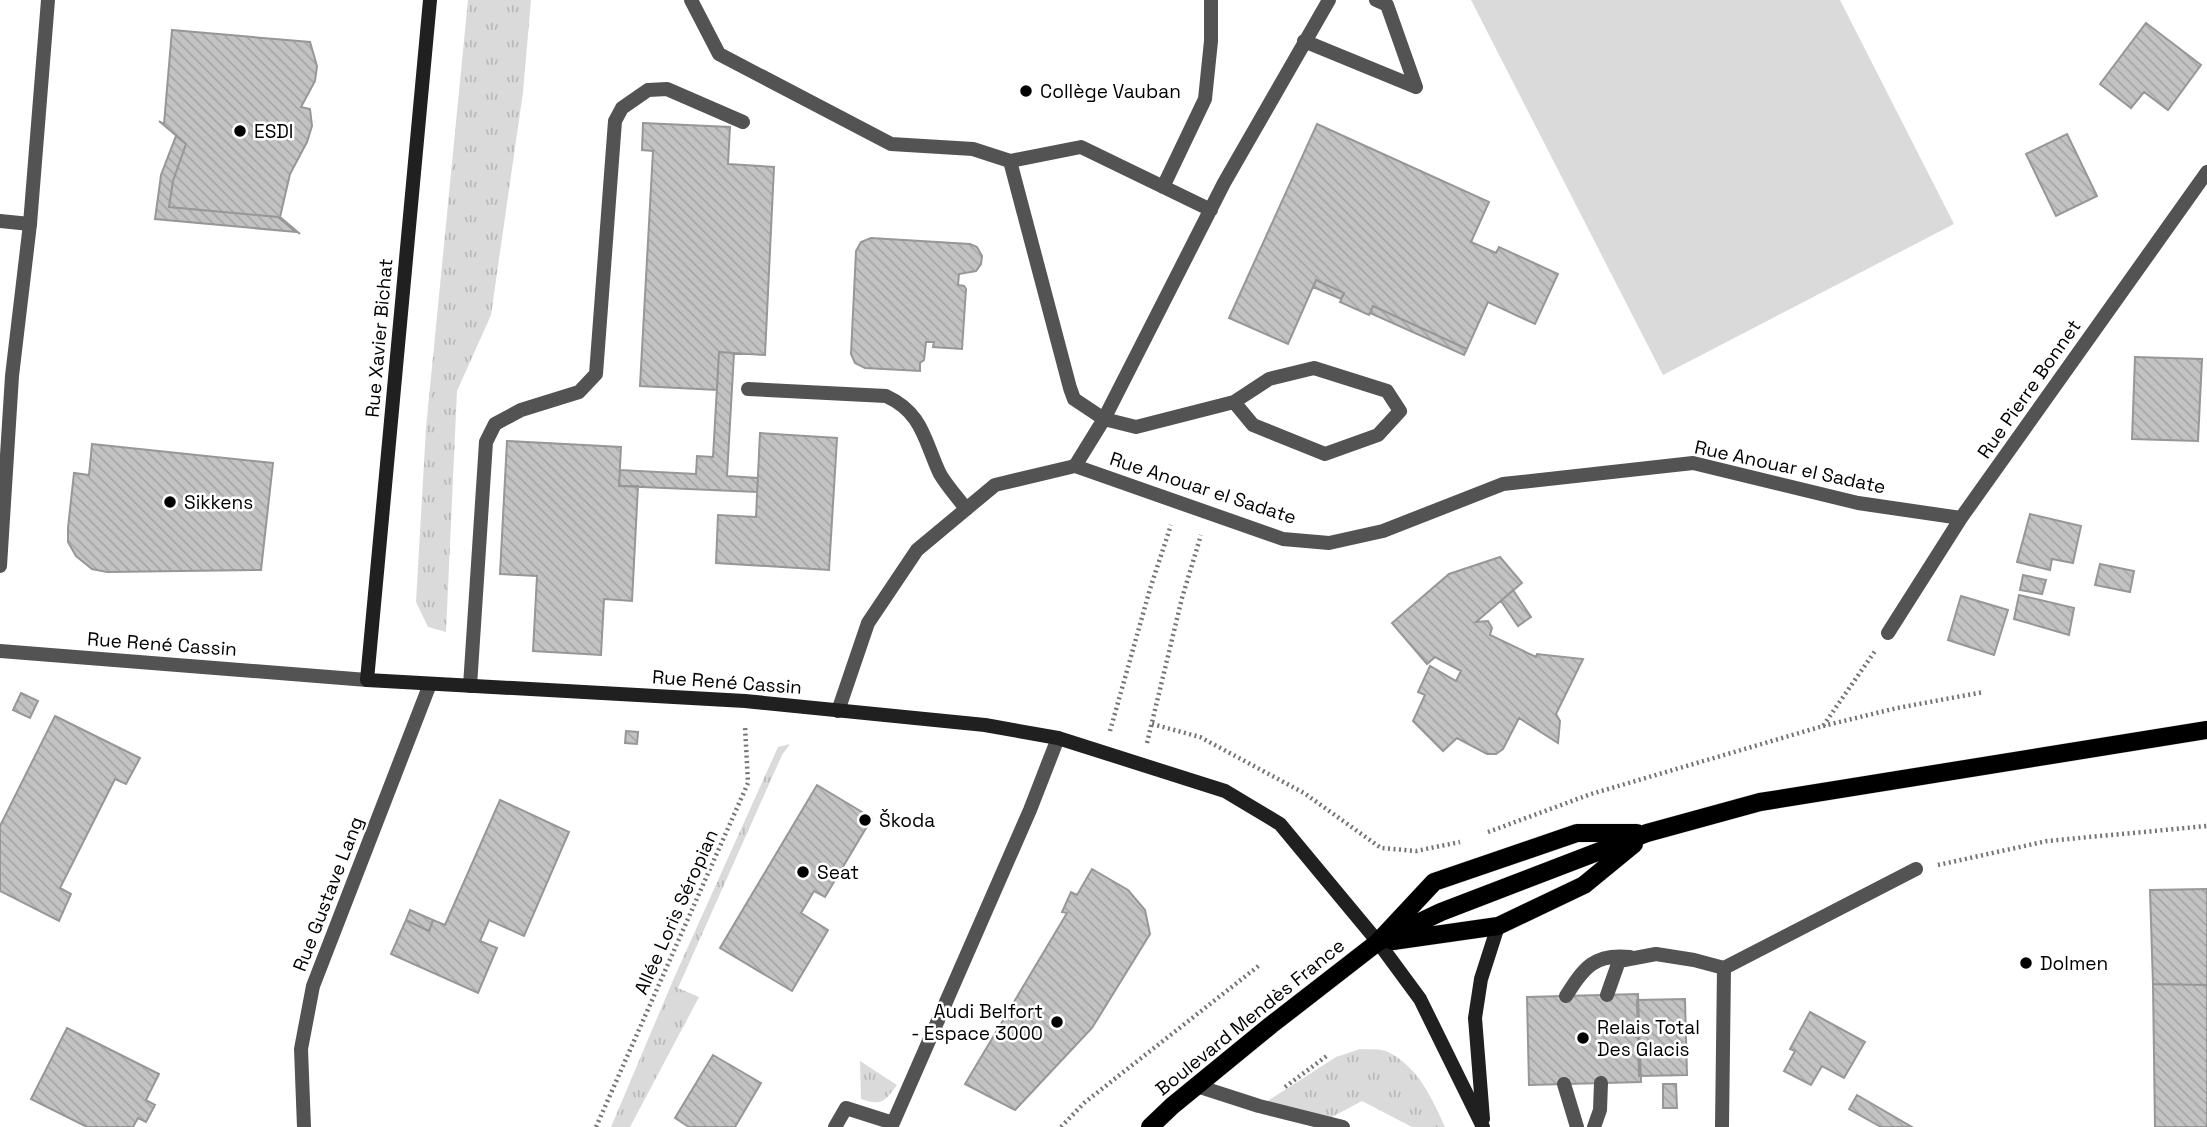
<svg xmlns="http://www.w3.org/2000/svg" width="2207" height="1127" font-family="'Space Grotesk',sans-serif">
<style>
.grass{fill:url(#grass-tufts)}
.pitch{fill:#dadada}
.building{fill:url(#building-back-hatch);stroke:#979797;stroke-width:2}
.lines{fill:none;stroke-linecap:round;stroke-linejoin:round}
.primary-casing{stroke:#dbdbdb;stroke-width:19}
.path{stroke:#757575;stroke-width:4.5;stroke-dasharray:2 3.5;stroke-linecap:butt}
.lane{stroke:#535353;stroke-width:14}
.street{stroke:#535353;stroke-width:14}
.secondary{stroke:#202020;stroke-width:14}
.primary{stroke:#000;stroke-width:18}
.poi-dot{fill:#000;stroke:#fff;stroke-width:2.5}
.labels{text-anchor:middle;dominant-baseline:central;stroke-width:5;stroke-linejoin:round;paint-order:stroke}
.poi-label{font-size:19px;fill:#000;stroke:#fff;text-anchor:start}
.street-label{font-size:19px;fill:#000;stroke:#fff}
</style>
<defs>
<pattern id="grass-tufts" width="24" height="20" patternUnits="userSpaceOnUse" patternTransform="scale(1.75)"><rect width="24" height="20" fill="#dadada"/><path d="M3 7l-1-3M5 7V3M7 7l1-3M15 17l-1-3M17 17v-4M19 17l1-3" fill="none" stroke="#b9b9b9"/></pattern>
<pattern id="building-back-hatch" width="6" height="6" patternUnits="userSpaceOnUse" patternTransform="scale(1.75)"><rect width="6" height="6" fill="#c3c3c3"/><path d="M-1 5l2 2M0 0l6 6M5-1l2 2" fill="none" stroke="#a6a6a6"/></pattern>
</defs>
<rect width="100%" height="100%" fill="#fff"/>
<path class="grass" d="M468 0H531L523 92 491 315 457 391 446 632 428 627 416 602 426 428Z
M790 744 782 755 678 988 699 997 630 1127H611L674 978 778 747Z
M1360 1049C1368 1050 1380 1048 1388 1052 1418 1067 1432 1098 1445 1127H1412L1362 1101 1330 1118 1266 1102 1336 1057Z
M860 1061 897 1085C884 1102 882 1106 861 1099Z"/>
<path class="pitch" d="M1471 0H1840L1954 224 1663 375Z"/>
<path class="building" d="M2146 23 2201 65 2168 110 2144 92 2131 108 2100 84Z
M172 30 310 42 317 66 315 81 301 107 310 109 312 126 307 142 290 174 280 217 300 234 278 217 169 207 173 181 186 144 159 121 164 124Z
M643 123 730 127 728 164 774 167 765 355 719 352 717 390 640 386 653 151 642 150Z
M1317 124 1489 202 1471 242 1496 253 1499 247 1558 274 1535 324 1488 302 1467 349 1373 306 1369 315 1340 302 1344 293 1316 280 1288 344 1229 318Z
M2067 134 2097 196 2056 216 2026 154Z
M176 136 186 144 173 181 169 207 278 217 296 232 155 219 161 175Z
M871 238 970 244 977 247 982 256 981 264 976 271 959 274 958 285 964 286 966 289 962 349 933 347 934 342H926L924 360 920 363V371L865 368 855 363 851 354 856 251 861 242Z
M1316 280 1344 293 1341 299 1313 287Z
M1373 306 1467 349 1464 355 1370 313Z
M719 352 734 353 727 476 758 478 757 492 619 486 620 470 696 474 697 456 713 457Z
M2135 357 2202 359 2198 441 2132 439Z
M760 433 837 438 829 570 716 563 718 515 756 517Z
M507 441 621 447 619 486H638L632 601 604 599 601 655 533 651 537 576 500 574Z
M92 444 273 463 261 570 107 572 92 569 76 556 68 542V528L74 473 89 475Z
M2030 514 2081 526 2073 563 2052 559 2050 570 2017 562Z
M1500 557 1522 583 1476 622 1488 621 1492 628 1490 635 1536 657 1537 654 1583 659 1556 714 1560 721 1558 743 1519 718 1503 749 1496 754H1487L1457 738 1443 751 1413 721 1425 695 1418 692 1430 666 1456 681 1461 671 1435 657 1427 664 1392 623 1449 574Z
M2100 564 2134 571 2130 592 2095 585Z
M2023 575 2046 580 2042 594 2020 590Z
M1513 590 1531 617 1518 626 1501 601Z
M2019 595 2074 608 2069 635 2014 619Z
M1961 596 2008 610 1994 655 1948 640Z
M21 693 38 701 30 718 13 710Z
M55 716 140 758 126 784 115 779 60 888 71 894 59 921 0 891V826Z
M626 731 638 732 637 744 625 743Z
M817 785 872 818 825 897 814 891 801 913 828 930 792 991 720 948Z
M500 800 569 832 524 936 489 920 480 941 497 948 478 993 391 954 406 920 429 931 433 920 445 925Z
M1092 869 1128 890 1145 910 1150 934 1092 1028 1015 1110 965 1084 1067 913 1062 912 1071 892 1077 895Z
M2207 889V985L2153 984 2150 890Z
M410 910 433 920 429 931 406 920Z
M2153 984 2207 985V1127H2155Z
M1638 994 1641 1082 1529 1085 1527 997Z
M1685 999 1687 1075 1639 1076 1637 1000Z
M1810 1012 1865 1042 1844 1078 1822 1066 1811 1085 1784 1071 1795 1051 1790 1049Z
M67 1028 159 1074 146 1100 155 1105 146 1122 138 1118 133 1127H87L31 1099Z
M713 1055 761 1083 735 1127H689L675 1118Z
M1663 1084H1676L1677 1108H1663Z
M1857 1095 1912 1127H1881L1849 1109Z"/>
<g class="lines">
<g class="primary-casing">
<path id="primary" d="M1393 941 1498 926 1584 885 1634 844
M1378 942 1441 912 1647 833 1760 802 2207 730
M1150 1127 1172 1106 1271 1025 1378 942 1434 882 1577 833H1637"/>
</g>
<path class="path" d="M1152 724 1200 737 1304 793 1381 848 1416 851 1460 842
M1823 726 1897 708 1984 692
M1110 731 1150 589 1171 525
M1147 743 1182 598 1201 535
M1488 832 1591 794 1823 726 1875 651
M1938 865 2047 841 2207 826
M1285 1087 1328 1055
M596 1127 748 783 745 726
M1061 1127 1084 1103 1261 964"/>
<path class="lane" d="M691 0 719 54 891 144 973 149 1010 161
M1304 41 1416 87 1387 5 1376 0
M1163 187 1205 99 1211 41V0
M1211 210 1081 147 1010 161 1070 388 1074 399 1104 419 1136 427 1234 402 1253 425 1325 454 1378 435 1400 411 1387 391 1314 368 1269 379 1234 402
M0 221 30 224
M748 389 886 396C923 413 924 440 940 474 947 486 958 498 966 509
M1075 466 1104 419 1224 183 1329 0
M470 686 486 442 495 424 521 410 579 392 596 374 615 121 622 108 648 90 667 89 743 122
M1607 995 1619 961 1656 954 1694 960 1724 968
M1566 996C1584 968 1594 953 1630 957
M1564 1084 1577 1127
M1197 1086 1259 1106 1343 1127
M835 1127 846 1108 893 1123 1030 810 1058 738
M1594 1127 1600 1110 1601 1083"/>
<path class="street" d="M0 566 12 376 30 224 48 0
M1888 633 1961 518 2207 172
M0 651 367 680
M838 711 868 623 917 550 995 485 1075 466 1283 539 1329 543 1383 531 1503 484 1693 463 1858 503 1961 518
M304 1127 301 1049 313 986 430 684
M1722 1127 1724 968 1916 869"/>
<path class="secondary" d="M430 0 367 680 745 701 985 725 1058 738 1225 791 1280 824 1378 942 1420 999 1483 1127
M1483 1119 1475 1018 1481 979 1498 926"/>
<use href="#primary" class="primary"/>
</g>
<g class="poi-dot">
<circle cx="1026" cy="91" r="7"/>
<circle cx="240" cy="131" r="7"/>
<circle cx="170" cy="502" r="7"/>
<circle cx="865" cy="820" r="7"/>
<circle cx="803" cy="872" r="7"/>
<circle cx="2026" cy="963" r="7"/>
<circle cx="1057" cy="1022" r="7"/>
<circle cx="1583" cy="1038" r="7"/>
</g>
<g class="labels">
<g class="poi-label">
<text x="1040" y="91">Collège Vauban</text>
<text x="254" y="131">ESDI</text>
<text x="184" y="502">Sikkens</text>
<text x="879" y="820">Škoda</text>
<text x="817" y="872">Seat</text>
<text x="2040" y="963">Dolmen</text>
<text x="1043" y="1011" text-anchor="end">Audi Belfort<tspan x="1043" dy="22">- Espace 3000</tspan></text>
<text x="1597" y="1027">Relais Total<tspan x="1597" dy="22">Des Glacis</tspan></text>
</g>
<g class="street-label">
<text transform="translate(379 338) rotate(-85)">Rue Xavier Bichat</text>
<text transform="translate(2029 389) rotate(-55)">Rue Pierre Bonnet</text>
<text transform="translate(1790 467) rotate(12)">Rue Anouar el Sadate</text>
<text transform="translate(1203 488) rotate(18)">Rue Anouar el Sadate</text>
<text transform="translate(162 644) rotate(4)">Rue René Cassin</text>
<text transform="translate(727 682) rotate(4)">Rue René Cassin</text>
<text transform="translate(328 894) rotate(-69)">Rue Gustave Lang</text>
<text transform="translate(676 912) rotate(-66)">Allée Loris Séropian</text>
<text transform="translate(1250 1017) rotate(-39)">Boulevard Mendès France</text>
</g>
</g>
</svg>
